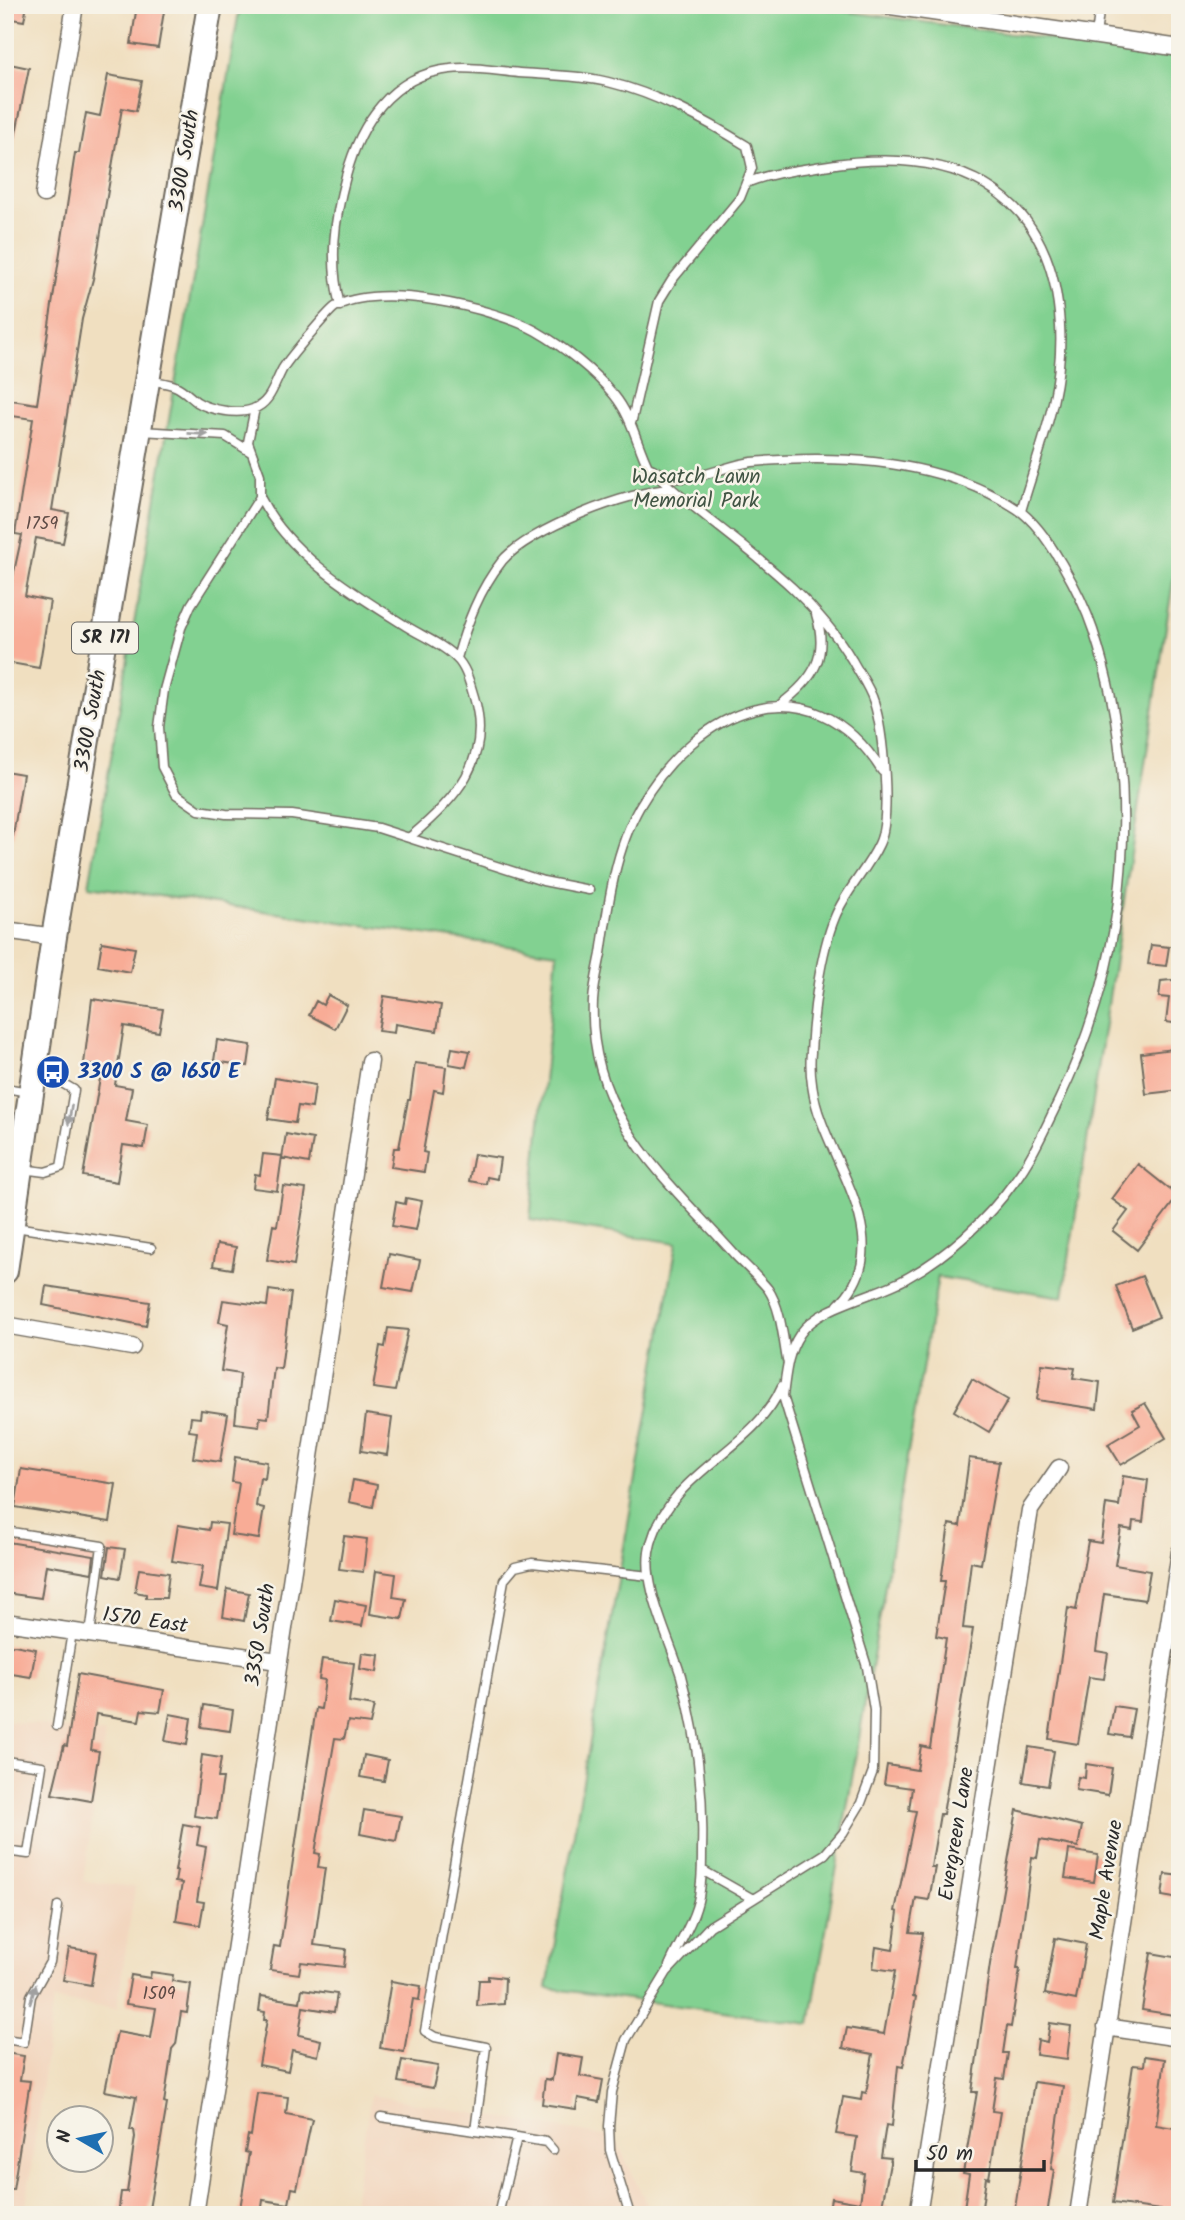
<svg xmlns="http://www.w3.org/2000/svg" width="1185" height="2220" font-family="Kalam,sans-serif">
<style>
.built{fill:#f2d5bd}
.green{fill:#82d191;stroke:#567e5e;stroke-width:2}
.building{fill:#f8ac96}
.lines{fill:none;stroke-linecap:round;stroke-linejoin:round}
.lane-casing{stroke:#706a5f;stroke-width:11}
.street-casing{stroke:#706a5f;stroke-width:19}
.primary-casing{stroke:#706a5f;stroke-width:28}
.lane{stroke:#fff;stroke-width:8}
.street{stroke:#fff;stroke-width:16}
.primary{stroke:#fff;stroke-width:24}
.oneway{fill:#a0a0a0}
.labels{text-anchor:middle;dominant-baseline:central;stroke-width:5;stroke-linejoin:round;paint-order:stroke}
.number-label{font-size:18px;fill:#5e4b46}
.shield{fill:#f7f3e8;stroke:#686764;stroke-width:2}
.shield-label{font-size:19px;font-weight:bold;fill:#2b2b2b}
.street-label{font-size:21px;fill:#2b2b2b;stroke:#f7f3e8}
.park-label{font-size:21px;fill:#415444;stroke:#f7f3e8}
.transit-label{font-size:21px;font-weight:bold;fill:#164399;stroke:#f7f3e8;text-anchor:start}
</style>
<rect width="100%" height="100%" fill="#f7f3e8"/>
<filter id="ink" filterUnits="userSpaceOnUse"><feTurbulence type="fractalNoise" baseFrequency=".0143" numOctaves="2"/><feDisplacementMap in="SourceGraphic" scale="14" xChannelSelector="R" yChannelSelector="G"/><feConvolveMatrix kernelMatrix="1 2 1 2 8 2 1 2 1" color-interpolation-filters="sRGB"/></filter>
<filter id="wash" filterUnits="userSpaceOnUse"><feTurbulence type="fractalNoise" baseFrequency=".00686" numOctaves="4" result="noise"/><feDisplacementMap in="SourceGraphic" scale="28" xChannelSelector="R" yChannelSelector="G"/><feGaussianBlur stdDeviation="1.57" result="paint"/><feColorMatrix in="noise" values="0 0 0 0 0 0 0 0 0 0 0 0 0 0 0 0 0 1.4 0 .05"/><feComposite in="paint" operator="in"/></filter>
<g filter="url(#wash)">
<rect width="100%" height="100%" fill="#f0dfc0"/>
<path class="built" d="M5 1720 105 1734 83 1881 135 1887 117 2009 53 2000 25 2215H5Z
M371 2095 615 2138 652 2215H351Z"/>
<path class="green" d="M240 5H799L1180 57V536L1063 1297 938 1277 810 2024 547 1988 677 1243 530 1220 557 953 89 886Z"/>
<g id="blocks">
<path class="building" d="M8 5H27L24 21 6 18Z
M137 5H165L158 48 131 44Z
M5 63 29 68 12 153H5Z
M108 75 142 81 136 111 122 108 93 279 82 319 52 510 69 513 63 543 36 538 25 596 50 601 39 668 5 662V613L22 535 15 534 33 419 5 415V399L37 404 75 153H79L86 113 100 116Z
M5 771 23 774 13 836 5 835Z
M102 942 135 948 130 972 98 966Z
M1151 945 1169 947 1166 966 1148 964Z
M1171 980 1180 981V1024L1166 1022 1169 998 1159 997 1161 981Z
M328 995 347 1005 335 1029 309 1015 316 1001 323 1005Z
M384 996 441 1005 437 1031 395 1024 394 1033 378 1031Z
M92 999 163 1009 159 1032 124 1026 115 1085 132 1088 126 1121 148 1125 144 1148 123 1145 117 1182 83 1176 102 1067 84 1064Z
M217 1040 251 1045 248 1066 214 1061Z
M452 1048 470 1051 466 1067 449 1064Z
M1172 1049 1174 1068H1180V1090L1146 1094 1141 1053Z
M415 1063 446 1067 443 1092 434 1090 423 1152 427 1153 424 1172 391 1167 394 1148H399L408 1100H410Z
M275 1078 315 1085 312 1108 298 1106 295 1123 268 1119Z
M286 1134 313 1139 309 1163 282 1158Z
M263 1154 282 1156 277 1191 253 1188 255 1174 260 1175Z
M474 1154 500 1158 497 1179 487 1177 486 1184 469 1181Z
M1138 1164 1178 1196 1137 1250 1113 1231 1128 1211 1112 1199Z
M283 1186 306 1189 294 1265 267 1260 273 1225 277 1226Z
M406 1198 422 1201 416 1230 392 1226 396 1202 405 1204Z
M217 1244 236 1247 232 1269 213 1266Z
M389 1254 420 1260 413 1292 383 1287Z
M1142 1276 1159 1317 1132 1328 1116 1286Z
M46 1286 150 1302 146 1326 43 1305Z
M269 1290 291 1293 281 1369 274 1368 268 1418 260 1417 259 1426 235 1423 240 1374 221 1371 228 1324 219 1322 223 1300 267 1306Z
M388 1328 408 1330 395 1391 373 1388 380 1346 385 1347Z
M1042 1364 1075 1368 1073 1378 1100 1382 1097 1409 1037 1400Z
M972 1379 1008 1400 989 1432 954 1411Z
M1145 1403 1166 1438 1121 1465 1108 1444 1140 1425 1132 1410Z
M201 1410 228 1414 220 1462 193 1458 197 1432 189 1431 191 1417 200 1418Z
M366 1414 392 1418 387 1455 361 1451Z
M235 1457 267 1462 265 1479 260 1478 256 1506 264 1508 259 1539 231 1535 239 1483 232 1482Z
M969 1458 999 1462 981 1564 971 1562 963 1628 973 1629 943 1814H940L931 1867H935L929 1900 916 1898 910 1932 923 1933 913 1996 916 1997 903 2067 898 2066 892 2126 886 2125 881 2157 891 2158 882 2206 888 2207 887 2215H828L831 2198 860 2203 864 2173 852 2171 857 2137 836 2134 843 2097 861 2100 862 2092 866 2093 873 2054 843 2048 847 2028 884 2034 895 1971 873 1968 876 1947 893 1950 898 1912 895 1911 916 1811 909 1810 912 1788 884 1784 887 1765 917 1770 921 1746 930 1748 946 1638 936 1636 945 1581H941L949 1524 960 1526Z
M21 1469 116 1484 110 1522 15 1507Z
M1123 1476 1148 1480 1143 1522 1133 1521 1132 1530 1121 1528 1115 1565 1150 1571 1145 1600 1104 1594 1096 1651 1108 1653 1104 1679 1089 1677 1078 1744 1049 1739 1068 1608 1076 1610 1088 1541 1101 1543 1106 1504 1119 1506Z
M353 1480 377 1485 373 1507 349 1502Z
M210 1522 227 1524 218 1591 199 1588 203 1566 172 1561 178 1525 209 1530Z
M344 1536 367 1539 363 1572 339 1569Z
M8 1542 94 1556 92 1573 46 1565 41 1598 5 1593Z
M109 1547 125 1549 120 1578 105 1575Z
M139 1569 169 1573 166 1598H146V1594L135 1592Z
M376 1571 396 1574 393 1597 406 1599 402 1619 370 1614Z
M227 1589 249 1593 244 1621 223 1617Z
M335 1599 366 1605 362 1626 331 1621Z
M14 1645 36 1649 31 1677 5 1673V1646Z
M362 1653 379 1655 377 1672 360 1669Z
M322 1659 354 1663 349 1702 374 1706 370 1724 348 1721 344 1739 335 1738 315 1853 320 1854 318 1867 325 1868 314 1945 346 1949 344 1967 301 1962 299 1974 270 1970 274 1946 280 1947 312 1734 316 1708 321 1709 325 1680 319 1679Z
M78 1674 164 1690 160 1712 141 1710 139 1721 96 1714 91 1750 99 1751 91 1801 52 1794 64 1745 67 1746Z
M204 1705 233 1710 230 1731 201 1727Z
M1114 1706 1134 1709 1129 1737 1109 1734Z
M170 1714 191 1718 187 1745 165 1741Z
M1029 1747 1054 1751 1048 1786 1023 1782Z
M202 1755 221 1758 218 1778H223L217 1819 194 1816Z
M364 1755 388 1760 384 1781 360 1777Z
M1086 1764 1112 1768 1108 1795 1076 1790 1078 1777 1085 1778Z
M364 1810 401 1816 396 1841 360 1834Z
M1017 1810 1082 1826 1078 1847 1040 1840 1037 1858 1032 1857 1017 1969H1020L1011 2027 1007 2026 1003 2053H1008L1004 2079 997 2078 992 2111 1000 2112 989 2178 986 2177 981 2215H963L969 2174 963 2173 977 2092H972L990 1964Z
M183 1824 200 1827 197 1845 206 1847 197 1901 204 1902 200 1925 176 1921 182 1883 175 1882 177 1871H175Z
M1069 1850 1098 1855 1094 1882 1065 1878Z
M1165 1874 1180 1876V1899L1162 1896Z
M1055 1938 1086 1944 1076 2000 1045 1994Z
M69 1948 96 1952 91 1985 63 1980Z
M1151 1953 1180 1958 1174 2015 1142 2010Z
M151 1972 173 1975 172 1981 191 1984 187 2013 181 2012 176 2044 172 2049 164 2103 167 2104 148 2215H118L121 2192H127L135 2137 134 2130H130L136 2097 105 2091 117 2032 151 2038 156 2008 126 2004 131 1975 150 1978Z
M488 1976 505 1978 504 2004 477 2006 479 1980H488Z
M391 1981 421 1986 419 2000 413 1999 404 2052 380 2048Z
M302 1989 337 1994 334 2012 303 2007 299 2035 321 2040 318 2056 292 2050 288 2071 259 2065 267 2020H264L265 2012 259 2011 261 1996 300 2002Z
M1050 2023 1071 2026 1067 2059 1036 2055 1038 2040 1047 2042Z
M5 2053 24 2056 20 2080 30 2081 13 2190 5 2189Z
M556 2054 583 2058 580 2076 603 2080 599 2102 578 2098 576 2109 542 2104 545 2079 552 2080Z
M1145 2056 1165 2059 1156 2125 1180 2129V2213L1113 2203 1133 2065 1144 2066Z
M402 2060 438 2066 433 2088 398 2082Z
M1034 2082 1063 2086 1051 2169 1054 2170 1047 2215H1014Z
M257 2093 288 2097 286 2114 312 2119 297 2189 292 2188 289 2204 263 2200 261 2215H239L249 2153 245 2152 248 2135 251 2136Z"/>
</g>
</g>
<g filter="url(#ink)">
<use href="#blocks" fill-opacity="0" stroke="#706a5f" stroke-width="2"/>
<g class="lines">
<g class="lane-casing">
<path id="lane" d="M1096 35 1100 5
M746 183C771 173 797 170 823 166 949 145 1052 184 1060 326 1064 392 1039 449 1021 511
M340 306C329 261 334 220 346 176 360 124 391 75 450 69 471 66 497 71 519 73 548 75 579 75 608 82 658 94 705 120 747 146L752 168 740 198 672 280 659 301 632 420
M149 380C157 382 168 383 175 386 183 389 190 397 197 402 210 410 238 415 253 409 271 403 274 384 283 368 289 358 327 313 335 307 378 281 495 308 536 331 564 347 594 371 614 395 632 417 636 442 648 467 656 470 666 477 674 478 700 480 727 465 752 462 841 454 941 459 1017 509 1047 528 1082 597 1093 630 1144 785 1129 954 1059 1100 1045 1128 1033 1157 1014 1182 988 1219 947 1256 907 1278 877 1296 819 1305 800 1334 787 1353 786 1374 783 1396L867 1667 874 1710 873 1771 861 1803 843 1833 825 1854 710 1926 667 1972 626 2040 612 2092 609 2126 610 2150 630 2215
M255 408 248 442 260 475V497L191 605 181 628 164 690 159 727 162 767 176 794 199 810 226 814 292 815 378 828 543 881 589 890
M141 431 225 436 251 452
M653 472C721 535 803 579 852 660 859 673 870 688 874 702 883 731 892 817 879 844 867 870 846 890 835 917 820 953 813 1013 811 1052 809 1073 813 1100 821 1120 842 1179 895 1250 838 1305
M260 497C289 555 353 593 406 626 422 636 444 645 456 658 466 667 470 684 474 697 493 759 455 800 410 837
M457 658C467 623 479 590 502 561 529 529 631 490 672 489
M781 704C814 679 829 656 816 614
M5 1088 29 1092
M22 1169 45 1172 61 1167 74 1090 57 1080 37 1076
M15 1227 151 1248
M787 1360C783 1338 781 1308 768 1289 758 1277 746 1266 735 1255 665 1177 588 1116 593 1001 594 985 598 969 601 954 608 904 615 850 640 806 696 709 810 657 882 771
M5 1531 102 1546 90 1634
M57 1726 72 1632
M5 1761 42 1766 28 1854 5 1851
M702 1870 753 1899
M669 1966C677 1947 690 1928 696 1908 702 1890 702 1868 702 1850 704 1790 697 1734 681 1676 670 1639 639 1581 651 1543 672 1469 754 1451 782 1386
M5 2039 24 2042 31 1996 50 1962 58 1906
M381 2117 475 2131 486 2047 435 2037 425 2031 504 1580 515 1567 532 1563 649 1576
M475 2131 517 2137
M498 2215 517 2137 546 2142 553 2150"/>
</g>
<g class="street-casing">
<path id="street" d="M884 5 1180 48
M44 194 75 5
M5 930 54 937
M5 1325 132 1347
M5 1622 278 1661
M1106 2027 1180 2038
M195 2215 370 1061
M918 2215 1030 1510 1059 1468
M1078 2215 1180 1552"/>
</g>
<g class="primary-casing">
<path id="primary" d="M5 1271 54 937 210 5"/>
</g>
<use href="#lane" class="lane"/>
<use href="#street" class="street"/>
<use href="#primary" class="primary"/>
</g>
<defs><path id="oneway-solid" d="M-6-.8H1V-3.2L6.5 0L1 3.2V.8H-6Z" transform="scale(1.75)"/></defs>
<g class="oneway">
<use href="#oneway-solid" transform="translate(198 434) rotate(3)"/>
<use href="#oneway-solid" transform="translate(70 1115) rotate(99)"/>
<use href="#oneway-solid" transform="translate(33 1994) rotate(-73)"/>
</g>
</g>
<defs>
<g id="bus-disc" transform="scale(1.75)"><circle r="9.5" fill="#1a4fb4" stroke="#f7f3e8"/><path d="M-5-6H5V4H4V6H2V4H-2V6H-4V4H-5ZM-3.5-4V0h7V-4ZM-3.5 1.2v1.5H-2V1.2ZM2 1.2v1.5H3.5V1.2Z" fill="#fff"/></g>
</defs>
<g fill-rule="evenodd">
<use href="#bus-disc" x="53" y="1072"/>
</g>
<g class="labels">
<g class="number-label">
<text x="42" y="524">1759</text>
<text x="159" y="1994">1509</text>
</g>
<rect class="shield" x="72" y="622.5" width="66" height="31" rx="5"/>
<g class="shield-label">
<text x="105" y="638">SR 171</text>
</g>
<g class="street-label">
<text transform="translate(185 161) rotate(-81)">3300 South</text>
<text transform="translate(91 721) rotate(-80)">3300 South</text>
<text transform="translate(145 1621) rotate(8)">1570 East</text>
<text transform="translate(261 1635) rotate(-81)">3350 South</text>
<text transform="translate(957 1834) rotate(-81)">Evergreen Lane</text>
<text transform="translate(1107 1880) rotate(-81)">Maple Avenue</text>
</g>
<g class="park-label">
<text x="696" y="477">Wasatch Lawn<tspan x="696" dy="24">Memorial Park</tspan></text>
</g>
<g class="transit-label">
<text x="78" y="1072">3300 S @ 1650 E</text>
</g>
</g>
<rect width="1185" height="2220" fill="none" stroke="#f7f3e8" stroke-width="28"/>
<g transform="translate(80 2139) rotate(279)"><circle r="33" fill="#f7f3e8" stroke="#a5a39c" stroke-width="2"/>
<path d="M0-5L12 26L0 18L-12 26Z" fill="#1f6fb2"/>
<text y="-10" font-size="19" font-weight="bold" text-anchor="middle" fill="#2b2b2b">N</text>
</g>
<path d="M916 2160v10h128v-10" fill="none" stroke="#2b2b2b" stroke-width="3.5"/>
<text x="926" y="2160" font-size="21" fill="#2b2b2b" stroke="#f7f3e8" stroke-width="5" paint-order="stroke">50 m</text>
</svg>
